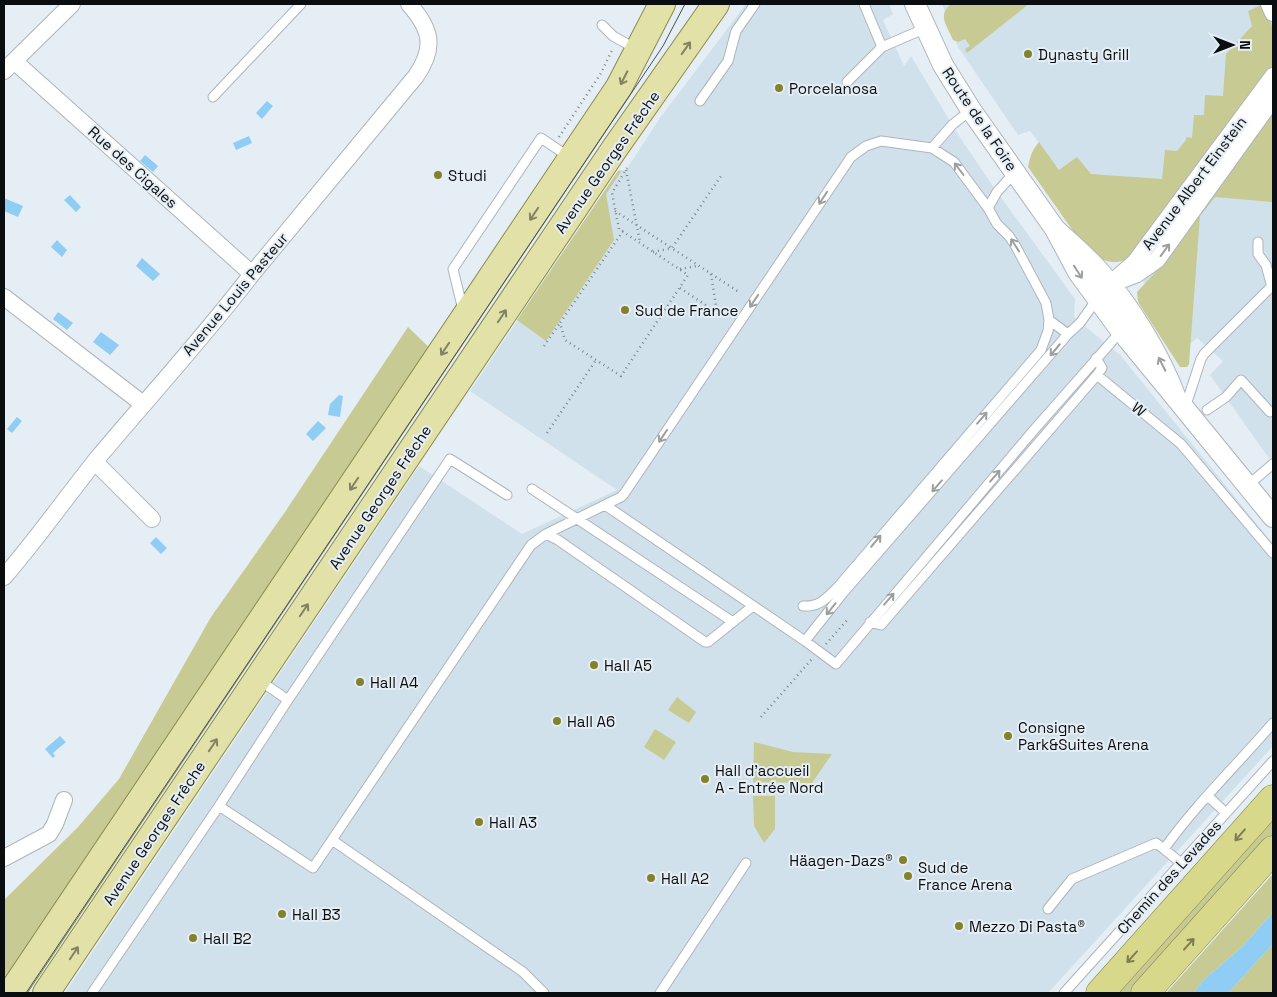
<svg xmlns="http://www.w3.org/2000/svg" width="1277" height="997" font-family="'Space Grotesk',sans-serif">
<style>
.built{fill:#d0e1eb}
.green{fill:#c8ca94}
.water{fill:#8fcdf4}
.lines{fill:none;stroke-linecap:round;stroke-linejoin:round}
.service-casing{stroke:#adb5bb;stroke-width:11}
.minor-casing{stroke:#adb5bb;stroke-width:18}
.tertiary-casing{stroke:#adb5bb;stroke-width:22}
.primary-casing{stroke:#8a8b4d;stroke-width:28}
.trunk-casing{stroke:#8a8b4d;stroke-width:29}
.path{stroke:#80868a;stroke-width:2.5;stroke-dasharray:1 4;stroke-linecap:butt}
.service{stroke:#fff;stroke-width:9}
.minor{stroke:#fff;stroke-width:16}
.tertiary{stroke:#fff;stroke-width:20}
.primary{stroke:#e2e2a8;stroke-width:26}
.trunk{stroke:#d8d88b;stroke-width:28}
.tram{stroke:#4b5053;stroke-width:1}
.oneway{stroke:#818364}
.oneway2{stroke:#9d9f9f}
.oneway3{stroke:#7c7d54}
.poi-dot{fill:#83822b;stroke:#e5eef4;stroke-width:2}
.labels{text-anchor:middle;dominant-baseline:central;stroke-width:4;stroke-linejoin:round;paint-order:stroke}
.poi-label{font-size:15px;fill:#0b0e10;stroke:#e5eef4;text-anchor:start}
.street-label{font-size:15px;fill:#0b0e10;stroke:#e5eef4}
</style>
<rect width="100%" height="100%" fill="#e5eef4"/>
<path class="built" d="M746 4H889L893 14 883 20 904 66 911 56 959 136 997 192 1075 299 1074 317 1121 356 1273 544V746L1048 993H65L419 466 522 534 617 490 470 391 618 171 626 170 660 118Z
M942 4H1273V464L1210 375 1223 361 1197 338 1190 344 1030 131 1018 135 958 47Z"/>
<path class="green" d="M951 4H1029L967 53 965 49 970 46 965 39 958 42 953 40C947 25 937 16 951 4Z
M1263 4 1273 28V66L1137 253C1118 268 1102 263 1085 248L1028 167C1030 157 1032 150 1039 142L1059 170 1077 157 1091 174 1162 179 1165 150 1177 151 1186 140V137L1192 138 1194 115H1204L1205 95 1223 96 1226 54 1252 26 1248 11Z
M1273 111V202L1215 197 1200 216 1189 364 1187 367H1180L1138 302 1137 292 1163 264Z
M622 170 606 194 614 240 546 341 517 320 618 171Z
M408 327 435 353 4 988V900L78 827 119 779 211 617 285 512Z
M677 697 696 712 689 723 668 710Z
M655 729 676 742 664 760 644 747Z
M754 742 793 752 832 754 812 783 753 782Z
M753 796H775V829L764 843 754 826Z
M1273 816V839L1136 993H1114Z
M1273 874V912L1244 945 1205 979 1193 993H1166Z
M1273 944V993H1228Z"/>
<path class="water" d="M267 101 273 106 262 119 256 113Z
M249 136 252 143 236 150 233 143Z
M145 155 158 166 153 172 140 161Z
M70 195 81 207 76 212 64 200Z
M4 198 23 206 18 217 4 211Z
M57 240 67 250 62 257 51 247Z
M142 258 160 274 153 281 136 266Z
M58 312 73 323 67 330 53 319Z
M101 332 119 345 110 355 93 342Z
M339 395 343 396 340 417 328 415 330 404Z
M17 417 22 421 12 433 7 429Z
M318 421 326 428 313 441 306 434Z
M156 537 167 548 161 554 150 543Z
M60 736 66 742 53 753 55 756 53 758 45 749Z
M1273 912V944L1228 993H1193L1205 979 1244 945Z"/>
<g class="lines">
<g class="service-casing">
<path id="service" d="M864 4 882 47
M602 25 613 36 636 49
M847 82 882 47 926 28
M213 97 301 4
M700 101 728 61 736 31 755 4
M932 148 952 125 971 110
M1258 242V254L1266 265 1272 287
M463 310 453 269 541 138 569 157
M1049 320 1068 334
M1097 375 1181 444 1273 553
M1185 408 1201 359 1204 354 1273 285
M1207 410 1226 397 1241 380 1270 412
M1247 486 1273 464
M532 489 733 622 753 606
M507 495 450 459 288 700 219 806 313 868 531 545 546 534 621 497 624 494 851 157 866 146 881 141 932 148 954 162 988 208
M605 505 805 641 836 664 1033 431 1122 330
M546 534 558 540 705 642H708L733 622
M803 606C819 607 826 599 837 588L1041 350 1048 331 1049 320 1046 303 1015 245 1009 236 997 224 988 208 997 192 1015 172
M870 622 881 625 1097 375 1102 368 1096 358
M805 641 843 593 1068 334 1080 323 1097 299
M259 680 288 700
M1207 798 1211 799 1226 813
M332 840 523 972 544 993
M1164 849 1181 863
M1048 909 1072 879 1156 843 1164 849C1196 804 1237 765 1273 723
M92 993 219 806
M660 993 746 863
M1064 993 1273 761"/>
</g>
<g class="minor-casing">
<path id="minor" d="M1269 4 1273 13
M14 61 252 274
M4 71 72 4
M1124 279 1137 274 1157 260 1273 99
M1102 294 1110 284 1135 262 1273 76
M4 297 143 404
M95 462 152 519
M4 577C36 540 65 499 96 460 148 398 203 338 252 274L416 76C436 47 431 29 409 4
M4 858 49 834 55 824 64 800"/>
</g>
<g class="tertiary-casing">
<path id="tertiary" d="M915 4 943 65 971 110 1055 229 1078 272 1121 331 1176 398C1160 355 1130 306 1099 271 1086 256 1070 243 1055 229
M1176 398 1273 517"/>
</g>
<g class="primary-casing">
<path id="primary" d="M11 993 619 87 662 4
M46 993 615 148 716 4"/>
</g>
<g class="trunk-casing">
<path id="trunk" d="M1100 993 1273 799
M1145 993 1273 850"/>
</g>
<path class="path" d="M559 137 601 73 613 48
M626 170 640 242
M615 211 739 292
M623 231 560 323 565 340 621 376 688 275 619 229 612 193 627 168
M653 252 672 248 721 176
M680 269 697 266
M711 274 717 312
M680 288 722 316
M544 346 560 323
M547 433 596 360
M826 644 848 619
M761 717 812 659"/>
<use href="#service" class="service"/>
<use href="#minor" class="minor"/>
<use href="#tertiary" class="tertiary"/>
<use href="#primary" class="primary"/>
<use href="#trunk" class="trunk"/>
<path class="tram" d="M26 993 663 46 685 4"/>
</g>
<defs><path id="oneway-shaft" d="M-6 0H5M1.5-3L5.5 0L1.5 3" fill="none" stroke-width="1.6" stroke-linecap="round" stroke-linejoin="round" transform="scale(1.25)"/></defs>
<g class="oneway">
<use href="#oneway-shaft" transform="translate(686 48) rotate(-55)"/>
<use href="#oneway-shaft" transform="translate(624 78) rotate(117)"/>
<use href="#oneway-shaft" transform="translate(534 214) rotate(124)"/>
<use href="#oneway-shaft" transform="translate(502 316) rotate(-56)"/>
<use href="#oneway-shaft" transform="translate(445 349) rotate(124)"/>
<use href="#oneway-shaft" transform="translate(354 484) rotate(124)"/>
<use href="#oneway-shaft" transform="translate(304 610) rotate(-56)"/>
<use href="#oneway-shaft" transform="translate(213 745) rotate(-56)"/>
<use href="#oneway-shaft" transform="translate(74 953) rotate(-56)"/>
</g>
<g class="oneway2">
<use href="#oneway-shaft" transform="translate(959 169) rotate(-127)"/>
<use href="#oneway-shaft" transform="translate(823 198) rotate(123)"/>
<use href="#oneway-shaft" transform="translate(1015 245) rotate(-122)"/>
<use href="#oneway-shaft" transform="translate(1165 250) rotate(-54)"/>
<use href="#oneway-shaft" transform="translate(1078 272) rotate(57)"/>
<use href="#oneway-shaft" transform="translate(754 301) rotate(124)"/>
<use href="#oneway-shaft" transform="translate(1055 350) rotate(130)"/>
<use href="#oneway-shaft" transform="translate(1162 364) rotate(-117)"/>
<use href="#oneway-shaft" transform="translate(982 418) rotate(-49)"/>
<use href="#oneway-shaft" transform="translate(663 436) rotate(124)"/>
<use href="#oneway-shaft" transform="translate(995 476) rotate(-49)"/>
<use href="#oneway-shaft" transform="translate(937 486) rotate(131)"/>
<use href="#oneway-shaft" transform="translate(876 541) rotate(-50)"/>
<use href="#oneway-shaft" transform="translate(889 599) rotate(-49)"/>
<use href="#oneway-shaft" transform="translate(831 609) rotate(129)"/>
</g>
<g class="oneway3">
<use href="#oneway-shaft" transform="translate(1240 835) rotate(131)"/>
<use href="#oneway-shaft" transform="translate(1189 944) rotate(-48)"/>
<use href="#oneway-shaft" transform="translate(1132 957) rotate(132)"/>
</g>
<g class="poi-dot">
<circle cx="1028" cy="54" r="5"/>
<circle cx="779" cy="88" r="5"/>
<circle cx="438" cy="175" r="5"/>
<circle cx="625" cy="310" r="5"/>
<circle cx="594" cy="665" r="5"/>
<circle cx="360" cy="682" r="5"/>
<circle cx="557" cy="721" r="5"/>
<circle cx="1008" cy="736" r="5"/>
<circle cx="705" cy="779" r="5"/>
<circle cx="479" cy="822" r="5"/>
<circle cx="903" cy="860" r="5"/>
<circle cx="908" cy="876" r="5"/>
<circle cx="651" cy="878" r="5"/>
<circle cx="282" cy="914" r="5"/>
<circle cx="959" cy="926" r="5"/>
<circle cx="193" cy="938" r="5"/>
</g>
<g class="labels">
<g class="poi-label">
<text x="1038" y="54">Dynasty Grill</text>
<text x="789" y="88">Porcelanosa</text>
<text x="448" y="175">Studi</text>
<text x="635" y="310">Sud de France</text>
<text x="604" y="665">Hall A5</text>
<text x="370" y="682">Hall A4</text>
<text x="567" y="721">Hall A6</text>
<text x="1018" y="727">Consigne<tspan x="1018" dy="17">Park&amp;Suites Arena</tspan></text>
<text x="715" y="770">Hall d'accueil<tspan x="715" dy="17">A - Entrée Nord</tspan></text>
<text x="489" y="822">Hall A3</text>
<text x="893" y="860" text-anchor="end">Häagen-Dazs®</text>
<text x="918" y="867">Sud de<tspan x="918" dy="17">France Arena</tspan></text>
<text x="661" y="878">Hall A2</text>
<text x="292" y="914">Hall B3</text>
<text x="969" y="926">Mezzo Di Pasta®</text>
<text x="203" y="938">Hall B2</text>
</g>
<g class="street-label">
<text transform="translate(980 119) rotate(56)">Route de la Foire</text>
<text transform="translate(607 162) rotate(-55)">Avenue Georges Frêche</text>
<text transform="translate(133 167) rotate(42)">Rue des Cigales</text>
<text transform="translate(1194 183) rotate(-53)">Avenue Albert Einstein</text>
<text transform="translate(235 294) rotate(-50)">Avenue Louis Pasteur</text>
<text transform="translate(1139 409) rotate(39)">W</text>
<text transform="translate(380 497) rotate(-56)">Avenue Georges Frêche</text>
<text transform="translate(154 833) rotate(-56)">Avenue Georges Frêche</text>
<text transform="translate(1169 877) rotate(-48)">Chemin des Levades</text>
</g>
</g>
<rect width="1277" height="997" fill="none" stroke="#0b0e10" stroke-width="10"/>
<g transform="translate(1232 45) rotate(90)" stroke="#e5eef4" stroke-width="4" paint-order="stroke">
<path d="M0-4L9 19L0 12L-9 19Z" fill="#0b0e10"/>
<text y="-8" font-size="14" font-weight="bold" text-anchor="middle" fill="#0b0e10">N</text>
</g>
</svg>
